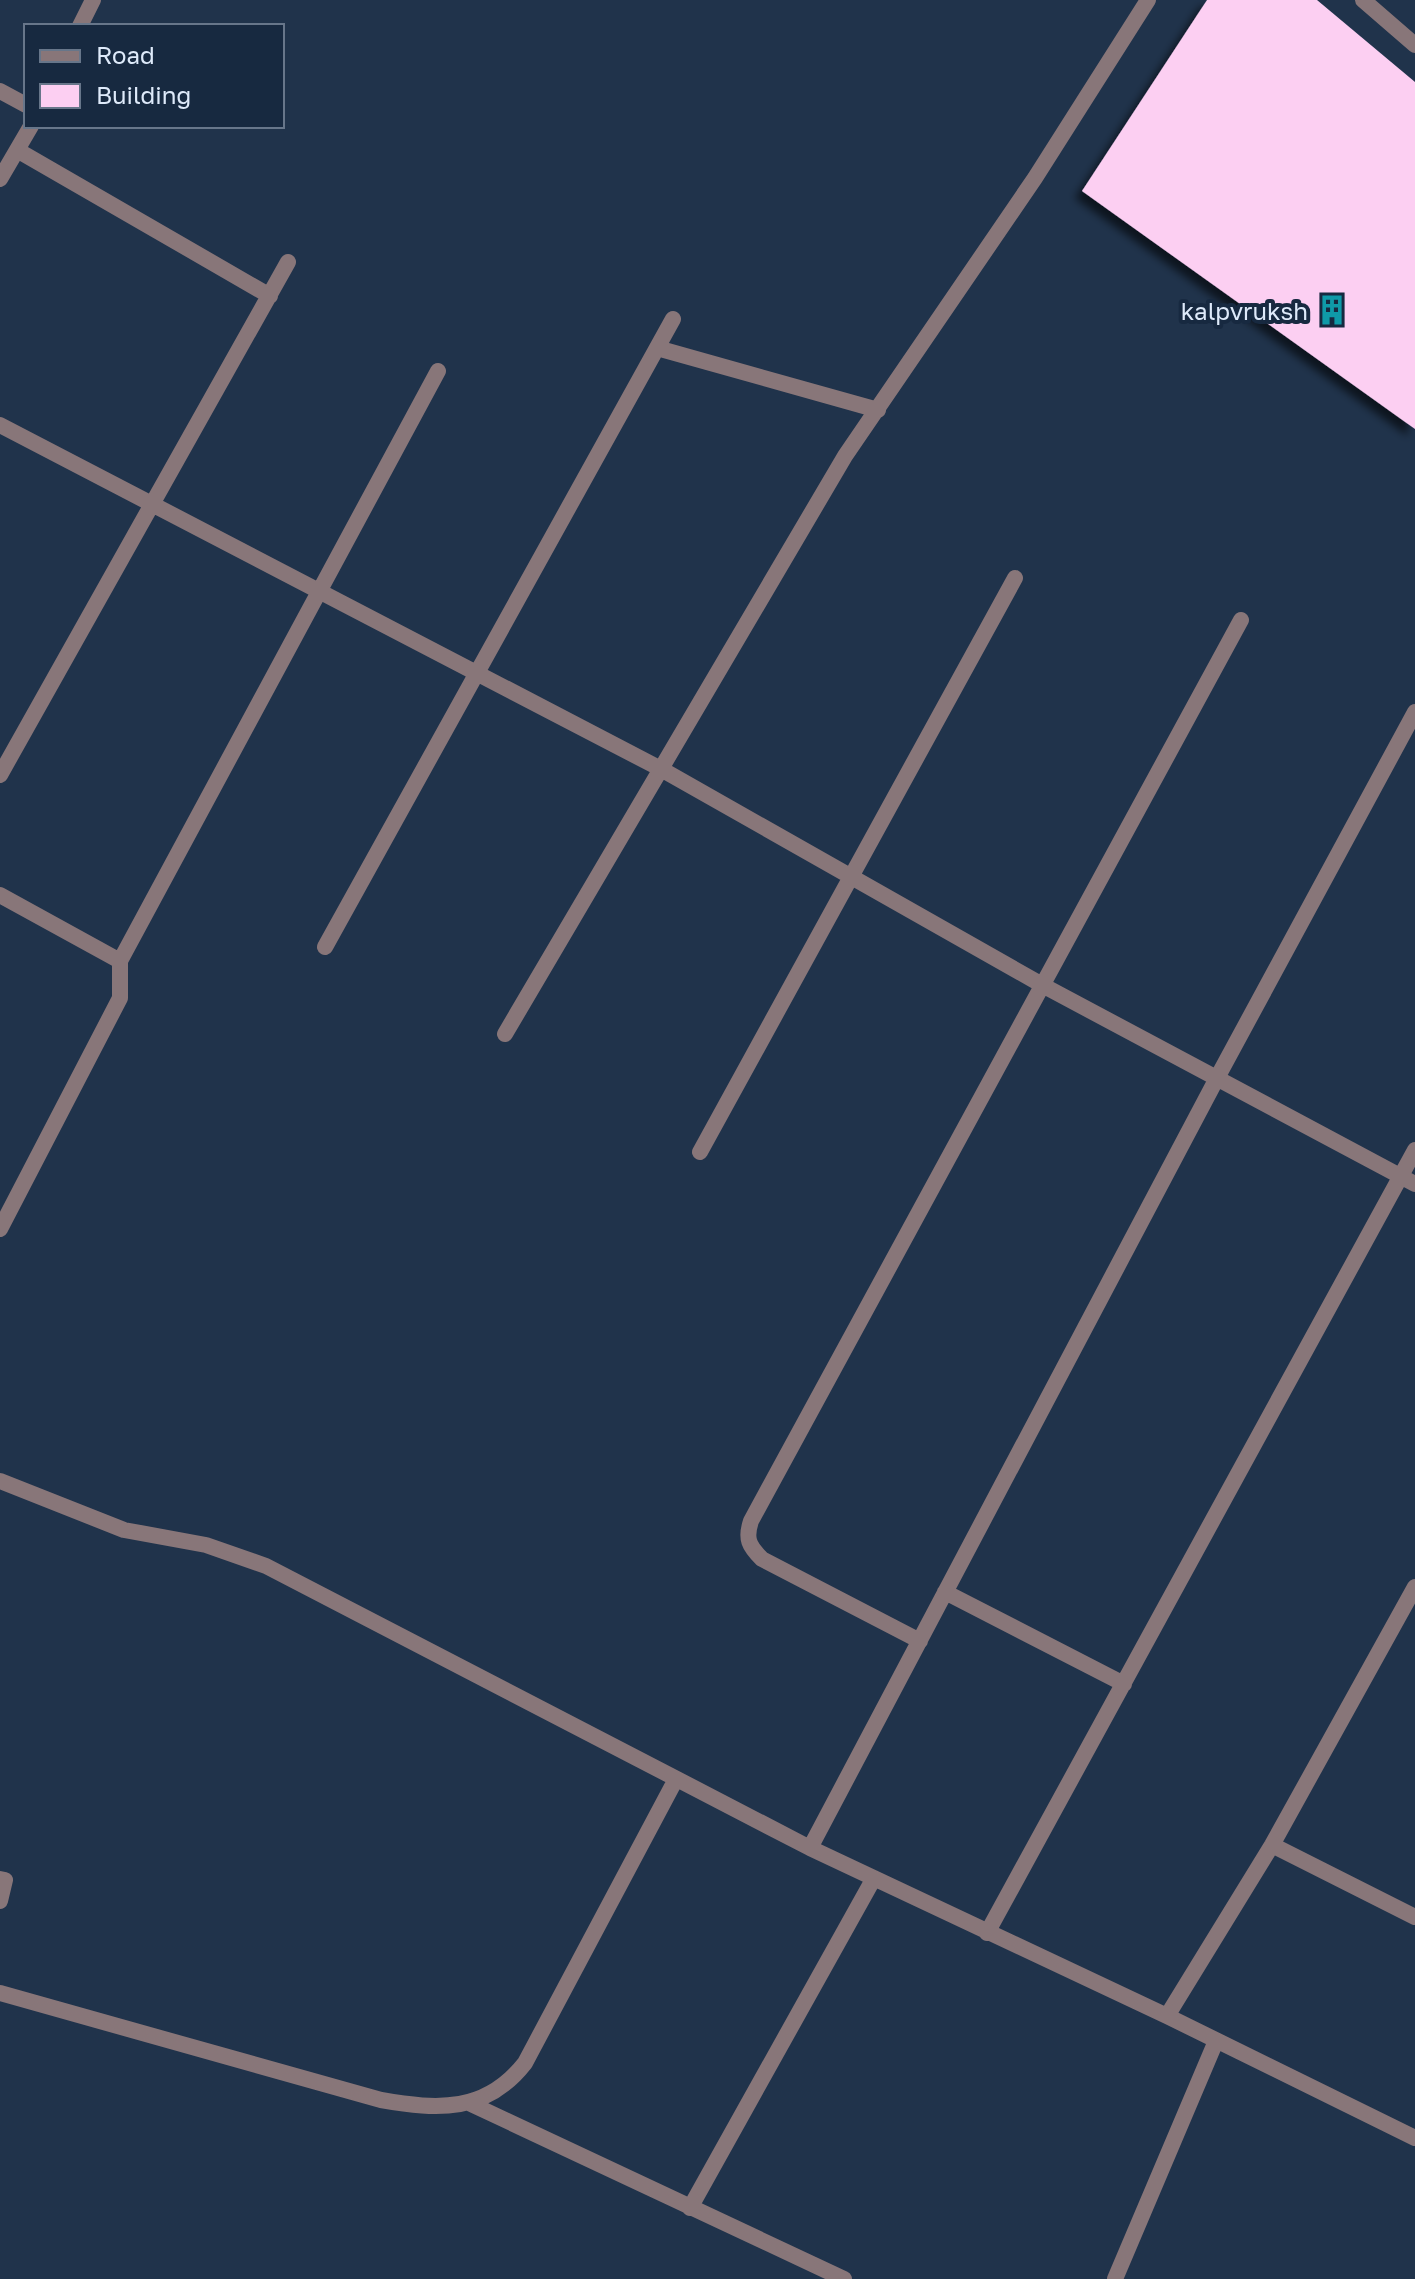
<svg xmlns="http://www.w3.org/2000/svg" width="1415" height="2279" font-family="'Golos Text',sans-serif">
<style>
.building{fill:#fccff2;filter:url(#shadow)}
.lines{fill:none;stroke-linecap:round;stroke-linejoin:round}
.minor{stroke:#887679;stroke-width:16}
.labels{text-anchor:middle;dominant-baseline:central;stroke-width:8;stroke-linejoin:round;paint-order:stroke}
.poi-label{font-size:24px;fill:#deeafa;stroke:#172940;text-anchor:end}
</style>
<defs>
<filter id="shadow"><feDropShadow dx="-7" dy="7" stdDeviation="4" flood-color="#0009"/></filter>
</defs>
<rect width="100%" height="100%" fill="#20334b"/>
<path class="building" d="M1207 0H1317L1415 82V429L1082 191Z"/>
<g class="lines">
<path class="minor" d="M1363 0 1415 45
M80 26 93 0
M0 91 26 105
M17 150 270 296
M0 179 31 126
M657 348 878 410
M0 425 661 769 1044 986 1415 1184
M0 775 288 262
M0 895 120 961
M325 947 673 319
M505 1034 845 456 1035 178 1148 0
M700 1152 1015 578
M0 1229 120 998V961L438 371
M0 1481 124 1530 206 1545 266 1566 810 1848 1167 2016 1415 2138
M945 1592 1124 1684
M920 1641 762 1559C749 1546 745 1539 751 1521L1241 620
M1272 1845 1415 1917
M810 1848 1217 1078 1415 712
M0 1879 5 1880 0 1901
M987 1933 1415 1150
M0 1993 381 2100C438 2110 486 2113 525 2063L676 1779
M1167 2016 1272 1845 1415 1587
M469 2103 844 2279
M690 2208 874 1878
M1115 2279 1216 2041"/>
</g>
<defs>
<g id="building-bare" transform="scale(2.4)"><path d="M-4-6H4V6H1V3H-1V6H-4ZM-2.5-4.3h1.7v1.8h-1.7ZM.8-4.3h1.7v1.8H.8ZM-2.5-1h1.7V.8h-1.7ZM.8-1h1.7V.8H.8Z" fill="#0f9aa8" stroke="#172940" stroke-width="2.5" paint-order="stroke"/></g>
</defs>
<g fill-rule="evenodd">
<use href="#building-bare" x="1332" y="310"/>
</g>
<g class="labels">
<g class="poi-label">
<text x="1308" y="310">kalpvruksh</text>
</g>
</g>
<rect x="24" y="24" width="260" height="104" fill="#172940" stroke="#67768a" stroke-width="2"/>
<rect x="40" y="50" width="40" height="12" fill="#887679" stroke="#67768a" stroke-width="2"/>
<text x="96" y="64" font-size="24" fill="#deeafa">Road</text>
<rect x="40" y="84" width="40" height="24" fill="#fccff2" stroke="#67768a" stroke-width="2"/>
<text x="96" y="104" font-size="24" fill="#deeafa">Building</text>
</svg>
